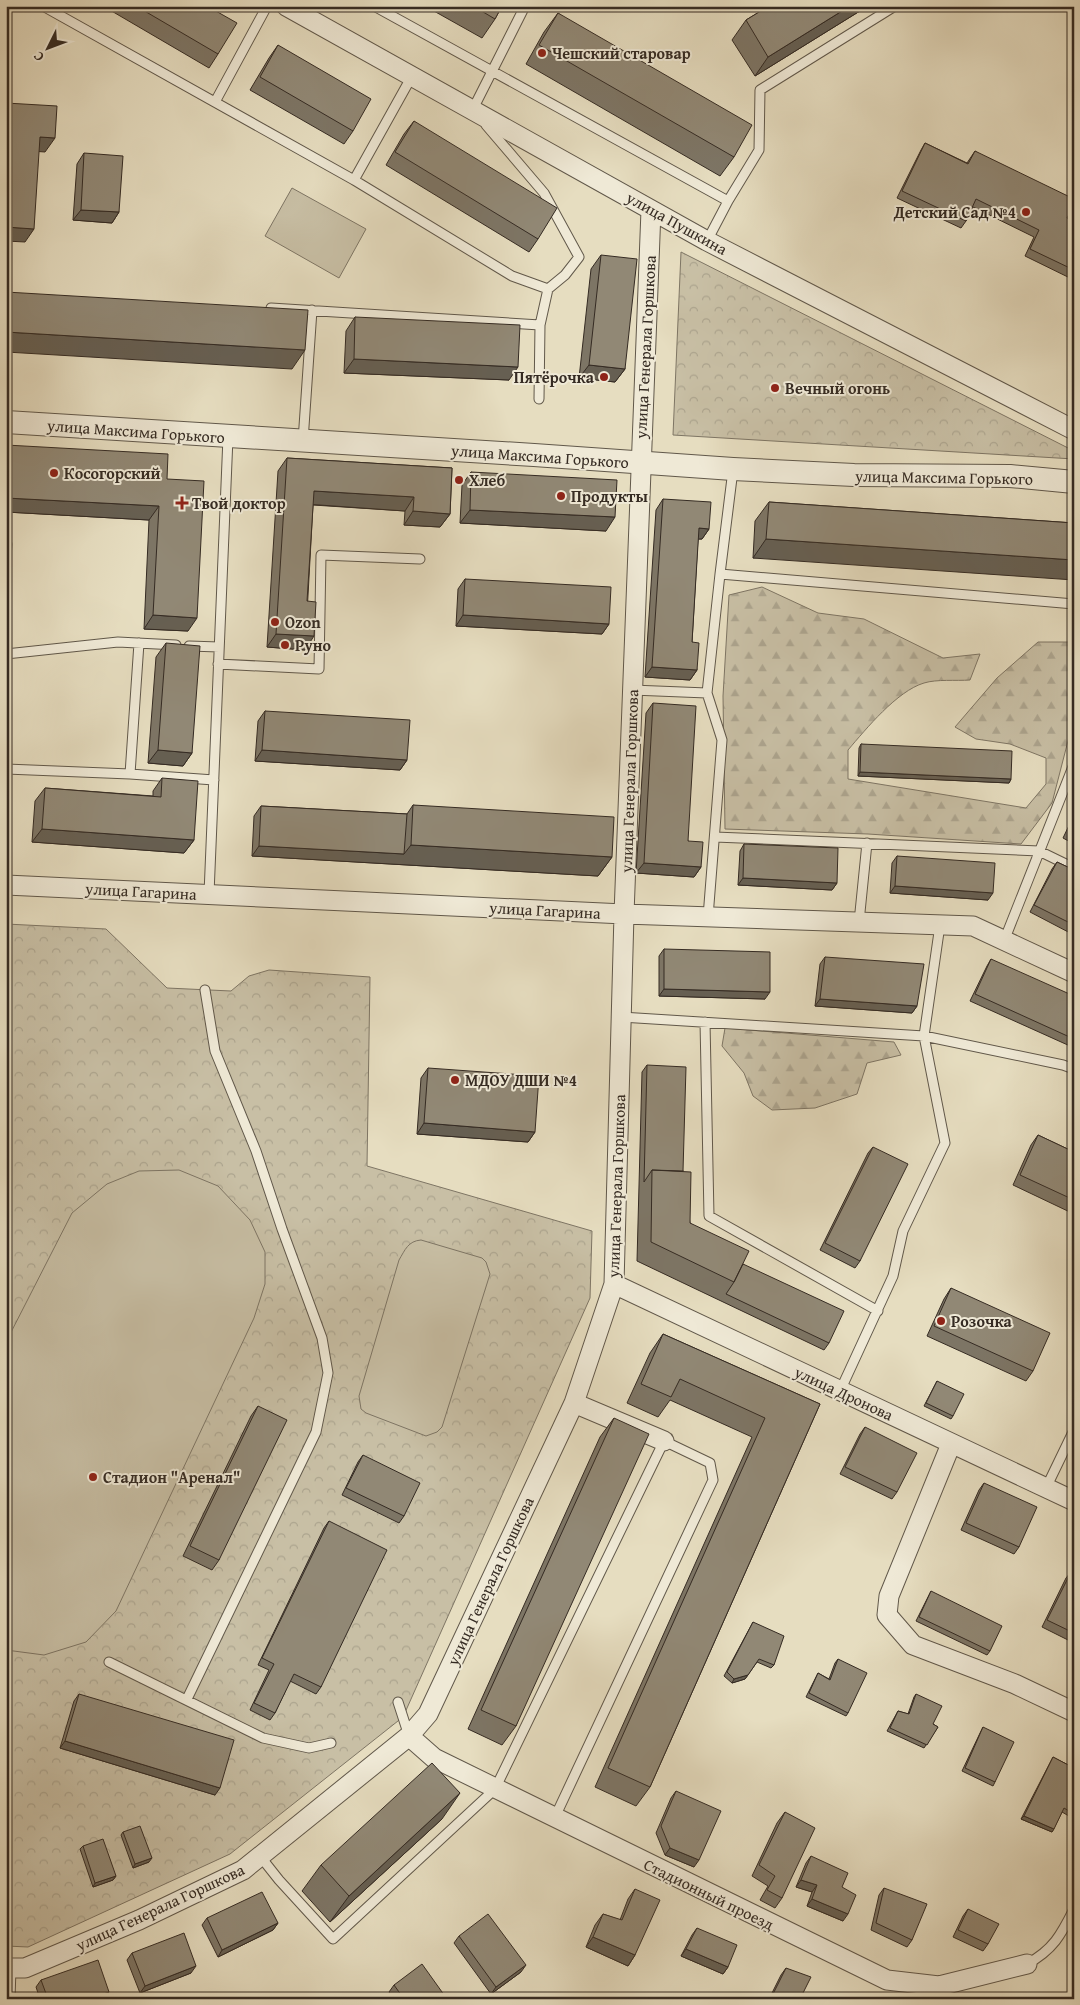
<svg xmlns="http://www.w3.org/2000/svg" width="1080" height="2005" font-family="'Gentium Book Plus',serif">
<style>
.forest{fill:url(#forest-firs);stroke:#7e7564}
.park{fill:url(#park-crowns);stroke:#7e7564}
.pitch{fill:#c8bfa5;stroke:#7e7564}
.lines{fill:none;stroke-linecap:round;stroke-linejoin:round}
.service-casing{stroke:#61584a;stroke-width:11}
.minor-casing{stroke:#61584a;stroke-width:21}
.tertiary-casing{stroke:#61584a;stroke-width:24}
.service{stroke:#efe9d6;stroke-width:9}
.minor{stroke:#efe9d6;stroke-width:19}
.tertiary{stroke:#efe9d6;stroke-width:22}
.wall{fill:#7d7565;stroke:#352b23}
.shaded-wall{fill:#665f52;stroke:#352b23}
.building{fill:#918875;stroke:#352b23}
.poi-dot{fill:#8f2418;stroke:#efe9d6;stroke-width:2}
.labels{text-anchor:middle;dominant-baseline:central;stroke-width:4;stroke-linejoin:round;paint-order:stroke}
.poi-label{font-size:16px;font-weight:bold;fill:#352b23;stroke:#efe9d6;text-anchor:start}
.street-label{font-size:16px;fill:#352b23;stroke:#efe9d6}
</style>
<defs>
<pattern id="forest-firs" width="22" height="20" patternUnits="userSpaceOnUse" patternTransform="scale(1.25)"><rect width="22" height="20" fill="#c8bfa5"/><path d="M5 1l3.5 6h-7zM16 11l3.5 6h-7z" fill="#aca48e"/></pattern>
<pattern id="park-crowns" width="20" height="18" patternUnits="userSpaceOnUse" patternTransform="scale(1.25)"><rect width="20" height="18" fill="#c8bfa5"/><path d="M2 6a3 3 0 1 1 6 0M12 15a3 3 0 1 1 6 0" fill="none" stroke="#aca48e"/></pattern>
</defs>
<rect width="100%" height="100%" fill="#e6ddc0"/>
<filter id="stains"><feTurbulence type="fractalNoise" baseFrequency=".004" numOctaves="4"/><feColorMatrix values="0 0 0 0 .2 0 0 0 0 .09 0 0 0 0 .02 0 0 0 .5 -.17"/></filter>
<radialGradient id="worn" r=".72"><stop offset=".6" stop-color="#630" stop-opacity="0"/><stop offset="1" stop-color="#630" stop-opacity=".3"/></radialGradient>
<path class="forest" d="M762 587 818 613 864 619 943 658 980 654 970 680C956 681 937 679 924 683 897 691 866 729 848 750V779L1026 808 1046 784V758L1010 744 976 739 955 727 997 678 1038 642H1074V718L1069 737 1052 803 1021 844 868 834 725 829 723 696 729 595Z
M725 1028 894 1042 901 1055 867 1063 857 1094 815 1108 772 1110 753 1096 744 1073 722 1046Z"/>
<path class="park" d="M681 252 1074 451V459L673 435Z
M6 924 106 929 167 988 231 991 249 976 269 970 370 977 367 1166 592 1231 590 1298 403 1717 230 1854 28 1947 6 1946Z"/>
<path class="pitch" d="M292 188 366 229 339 278 265 236Z
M179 1170 218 1186 250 1220 265 1252V1284L254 1318 116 1611 86 1642 44 1655 6 1650V1342L72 1213 107 1184 139 1171Z
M421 1240 482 1258 486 1262 490 1274 442 1427 437 1432 426 1436 366 1413 361 1409 359 1396 399 1260C405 1250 408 1241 421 1240Z"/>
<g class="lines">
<g class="service-casing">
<path id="service" d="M43 6 354 180 512 276 548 289
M374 6 728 201 707 241
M215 102 267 6
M475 111 473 109 525 6
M486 125 544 193 579 257 565 275 548 289 540 325 539 399
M354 180 412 76
M728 201 759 150 760 90 895 6
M271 308 540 325
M303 441 312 310
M733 470 720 574 1074 604
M6 557 7 544
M139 643 130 774 214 780
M189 646 219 647
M6 654 118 642 176 645
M218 664 319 669 321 555 420 559
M632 690 707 693 720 574
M707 693 722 740 708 917
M6 769 130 774
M715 837 1039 851 1074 868
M209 894 228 437
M859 922 867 843
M1004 941 1074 764
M621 1017 924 1036 1063 1065 1074 1069
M705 1022 709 1216 878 1311
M840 1391 893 1276 903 1231 945 1143 924 1036 940 925
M1046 1488 1074 1430
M109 1662 263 1738 309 1748 331 1743
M187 1699 316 1432 328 1373 322 1338 282 1229 256 1151 215 1051 205 990
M398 1702 409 1736
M260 1856 279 1880 333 1939 495 1789 664 1441 710 1463 713 1480 555 1817
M1027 1964C1053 1950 1061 1935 1074 1909
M10 1999 11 1968"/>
</g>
<g class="minor-casing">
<path id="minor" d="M286 6 707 241 1074 430
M6 885 624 914 973 926 1074 973
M614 1284 1074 1501
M574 1403 664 1441
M951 1444 889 1596 887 1615 913 1645 1015 1684 1074 1712
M409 1736 434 1758 887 1980 939 1986 1027 1964
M6 1968H25L139 1920 243 1870 409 1736 428 1714 574 1403 614 1284 624 914 651 210"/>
</g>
<g class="tertiary-casing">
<path id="tertiary" d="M6 422 534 455 733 469 854 475 1010 476 1074 482"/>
</g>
<use href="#service" class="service"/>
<use href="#minor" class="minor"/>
<use href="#tertiary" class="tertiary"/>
</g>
<path class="wall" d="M103 6H207L218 54 209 68Z
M425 6H502L495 19 482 38Z
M769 6H868L755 76 732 40 746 20Z
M558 13 734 157 720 176 526 64 544 32Z
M278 45 353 131 344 144 250 90 269 58Z
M414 121 538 239 529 252 386 165 404 134Z
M925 143 967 163 975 151 1067 218 1074 221V280L1025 256 1034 237 973 207 966 221 961 228 897 198 921 150Z
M84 153 119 212 112 223 73 220 77 164Z
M601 255 625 369 615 382 579 378 591 269Z
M355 317 509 380 344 373 346 331Z
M6 445 167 479 188 631 144 629 149 520 6 512Z
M287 458 452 468 450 514 440 527 404 525 405 511 313 505 305 650 267 647 278 471Z
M471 472 606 531 460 523 462 485Z
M663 499 709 529 702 539H698L692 642 697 670 690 680 645 677 656 510Z
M769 502 1074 523 753 558 755 521Z
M465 579 609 624 602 634 456 626 458 589Z
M166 643 192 753 183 766 148 763 156 657Z
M653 703 688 841 701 867 694 877 636 873 646 713Z
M265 711 407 760 400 770 255 761 258 721Z
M861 744 1011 779 1009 783 858 776 859 748Z
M162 778 194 840 184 853 32 842 35 801 45 788 153 796V791Z
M413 805 612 857 598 876 252 856 254 816 261 806 407 814Z
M1074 815V844L1063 838Z
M744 844 837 883 832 890 738 885 740 851Z
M897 856 988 900 890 893 892 863Z
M1057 862 1074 870V935L1030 912 1052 869Z
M664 949 765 999 659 996V956Z
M825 957 917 1006 912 1013 815 1006 820 964Z
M991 959 1074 1039V1041L1070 1046 970 1001 987 966Z
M647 1065 683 1171 690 1223 743 1264 829 1343 824 1350 637 1261 642 1072Z
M428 1068 535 1132 528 1142 417 1134 421 1078Z
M1038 1135 1074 1152V1214L1013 1185 1031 1145Z
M873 1147 860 1261 855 1268 820 1250 868 1153Z
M951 1288 1033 1371 1026 1381 927 1336 944 1299Z
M663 1334 820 1404 650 1787 636 1806 595 1787 752 1437 670 1400 658 1417 627 1403 650 1353Z
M937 1381 953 1416 951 1419 924 1406Z
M258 1406 219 1560 212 1570 183 1556 251 1416Z
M614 1418 516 1726 502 1745 468 1729 600 1437Z
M865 1427 897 1492 892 1499 840 1474 860 1434Z
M363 1455 404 1516 399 1523 342 1495 358 1462Z
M984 1483 1019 1547 1014 1554 961 1530 979 1490Z
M329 1521 321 1687 316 1694 290 1681 275 1713 270 1720 250 1710 269 1670 258 1665 324 1528Z
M1071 1572 1074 1573V1643L1042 1627 1066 1578Z
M931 1591 990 1651 987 1655 916 1621Z
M753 1622 774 1665 771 1668 757 1662 745 1679 732 1683 724 1676Z
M838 1659 848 1713 846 1716 806 1697 818 1673 829 1679 835 1663Z
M79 1694 215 1795 60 1748 74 1701Z
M916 1694 933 1724 938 1727 924 1748 887 1731 898 1711 908 1714 914 1697Z
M983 1727 995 1782 993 1786 962 1771 981 1731Z
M1053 1757 1074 1768V1819L1062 1812 1052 1832 1021 1819Z
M676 1791 694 1867 665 1855 656 1833 671 1798Z
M785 1812 782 1898 775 1908 760 1900 768 1886 752 1876 777 1823Z
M442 1819 330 1922 302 1891 321 1865Z
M123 1832 149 1862 133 1868 121 1835Z
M83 1846 116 1876 113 1880 93 1887 80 1849Z
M811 1856 843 1921 807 1906 812 1892 796 1887 806 1863Z
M884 1888 912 1940 907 1947 871 1930 879 1895Z
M635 1889V1955L628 1966 586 1947 595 1925 603 1914 620 1920 628 1899Z
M968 1909 988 1944 983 1951 953 1937 963 1916Z
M207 1918 278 1923 273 1930 218 1957 202 1925Z
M697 1928 728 1967 723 1974 681 1956 692 1935Z
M459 1936 521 1972 491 1994 454 1943Z
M132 1953 191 1973 140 1993 127 1960Z
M786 1968 800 1999H769L781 1975Z
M41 1980 104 1998 40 1999 36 1987Z
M394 1985 447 1999H394L389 1992Z"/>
<path class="shaded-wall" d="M850 6H868L755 76 768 57Z
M40 137 55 138 45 152 31 151Z
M81 210 119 212 112 223 73 220Z
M6 227 34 229 25 242 6 241Z
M6 332 305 350 292 369 6 352Z
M354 359 518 367 509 380 344 373Z
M589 365 625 369 615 382 579 378Z
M314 491 414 497 405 511 305 504Z
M6 498 159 506 149 520 6 512Z
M470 510 615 517 606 531 460 523Z
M413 511 450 514 440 527 404 525Z
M699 528 709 529 702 539H692Z
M766 539 1074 560V580L753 558Z
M153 615 197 618 188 631 144 629Z
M463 615 609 624 602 634 456 626Z
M276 634 314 636 305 650 267 647Z
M652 667 697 670 690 680 645 677Z
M158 750 192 753 183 766 148 763Z
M262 750 407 760 400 770 255 761Z
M860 772 1011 779 1009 783 858 776Z
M42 829 194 840 184 853 32 842Z
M411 845 612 857 598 876 252 856 259 846 404 854Z
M644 863 701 867 694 877 636 873Z
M743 878 837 883 832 890 738 885Z
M895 886 993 893 988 900 890 893Z
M664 989 770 992 765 999 659 996Z
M820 999 917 1006 912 1013 815 1006Z
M424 1123 535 1132 528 1142 417 1134Z
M748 1675 745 1679 732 1683 734 1679Z
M65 1741 220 1788 215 1795 60 1748Z
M460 1793 442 1819 330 1922 349 1896Z
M1024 1816 1054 1829 1052 1832 1021 1819Z
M670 1848 699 1860 694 1867 665 1855Z
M152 1858 149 1862 133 1868 135 1864Z
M116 1876 113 1880 93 1887 95 1883Z
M801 1880 817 1885 812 1892 796 1887Z
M812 1899 848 1914 843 1921 807 1906Z
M278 1923 273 1930 218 1957 222 1950Z
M593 1937 635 1955 628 1966 586 1947Z
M686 1949 728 1967 723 1974 681 1956Z
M526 1965 521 1972 491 1994 496 1987Z
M196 1966 191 1973 140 1993 145 1986Z
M109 1992 103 1999H89Z
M772 1996 782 1999H770Z"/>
<path class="building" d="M136 6H207L237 23 218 54Z
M473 6H502L495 19Z
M769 6H850L768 57 746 20Z
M558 13 752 125 734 157 539 45Z
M278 45 371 99 353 131 260 77Z
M6 103 57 106 55 138 40 137 34 229 6 227Z
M414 121 557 208 538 239 395 152Z
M925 143 968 164 975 151 1074 199V205L1067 218 1074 221V270L1030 249 1039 230 976 199 966 221 902 191Z
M84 153 123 156 119 212 81 210Z
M601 255 637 259 625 369 589 365Z
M6 292 308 310 305 350 6 332Z
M355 317 520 325 518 367 354 359Z
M6 445 168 454 167 479 204 481 197 618 153 615 159 506 6 498Z
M287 458 452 468 450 514 413 511 414 497 314 491 307 601 316 602 314 636 276 634Z
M471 472 617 480 615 517 470 510Z
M663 499 711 502 709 529 699 528 692 642 699 643 697 670 652 667Z
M769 502 1074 523V560L766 539Z
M465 579 611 587 609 624 463 615Z
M166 643 200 646 192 753 158 750Z
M653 703 696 706 688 841 703 842 701 867 644 863Z
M265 711 410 720 407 760 262 750Z
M861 744 1012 751 1011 779 860 772Z
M162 778 198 781 194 840 42 829 45 788 161 797Z
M413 805 614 817 612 857 411 845Z
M261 806 407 814 404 854 259 846Z
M1074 818V834L1068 831Z
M744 844 838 848 837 883 743 878Z
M897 856 995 863 993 893 895 886Z
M1057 862 1074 870V925L1034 905Z
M664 949 770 952V992L664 989Z
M825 957 924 964 917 1006 820 999Z
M991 959 1074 996V1039L975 994Z
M647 1065 686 1067 683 1171 652 1170 644 1182Z
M428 1068 539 1076 535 1132 424 1123Z
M1038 1135 1074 1152V1200L1020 1175Z
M873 1147 908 1164 860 1261 825 1243Z
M652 1170 691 1172 690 1223 749 1251 734 1282 651 1242Z
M743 1264 844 1311 829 1343 726 1294 734 1282Z
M951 1288 1050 1333 1033 1371 934 1326Z
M663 1334 820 1404 650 1787 608 1768 765 1418 680 1379 671 1397 641 1384Z
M937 1381 964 1394 953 1416 926 1403Z
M258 1406 287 1420 219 1560 190 1546Z
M614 1418 649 1434 516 1726 481 1710Z
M865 1427 917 1453 897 1492 845 1467Z
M363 1455 420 1483 404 1516 346 1488Z
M984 1483 1037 1507 1019 1547 966 1523Z
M329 1521 387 1550 321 1687 294 1674 275 1713 254 1703 274 1664 262 1658Z
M1071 1572 1074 1573V1633L1047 1620Z
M931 1591 1002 1626 990 1651 919 1617Z
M753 1622 784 1636 774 1665 759 1659 748 1675 734 1679 727 1672Z
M838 1659 867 1673 848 1713 809 1693 818 1673 830 1680Z
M79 1694 234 1740 220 1788 65 1741Z
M916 1694 942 1706 933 1724 938 1727 927 1745 890 1728 898 1711 909 1714Z
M983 1727 1014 1742 995 1782 965 1768Z
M1053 1757 1074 1768V1814L1064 1808 1054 1829 1024 1816Z
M432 1763 460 1793 349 1896 321 1865Z
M676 1791 721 1811 699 1860 670 1848 661 1826Z
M785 1812 815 1828 782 1898 767 1890 775 1876 759 1865Z
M140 1826 152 1858 135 1864 123 1832Z
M103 1839 116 1876 95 1883 83 1846Z
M811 1856 848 1873 842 1887 856 1895 848 1914 812 1899 817 1885 801 1880Z
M884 1888 927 1904 912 1940 876 1923Z
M635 1889 660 1900 635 1955 593 1937 603 1914 622 1920Z
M262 1892 278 1923 222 1950 207 1918Z
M968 1909 999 1924 988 1944 958 1930Z
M488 1914 526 1965 496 1987 459 1936Z
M697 1928 737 1945 728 1967 686 1949Z
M184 1933 196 1966 145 1986 132 1953Z
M98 1960 109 1992 89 1999H48L41 1980Z
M422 1964 447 1999H404L394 1985Z
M786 1968 811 1977 800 1999H782L772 1996Z
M6 1984H7V1999H6Z"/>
<g class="poi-dot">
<circle cx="542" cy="53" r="5"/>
<circle cx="1026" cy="212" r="5"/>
<circle cx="604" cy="377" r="5"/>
<circle cx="775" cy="388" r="5"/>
<circle cx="54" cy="473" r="5"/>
<circle cx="459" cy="480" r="5"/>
<circle cx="561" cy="496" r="5"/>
<path d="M179.5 495.5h5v5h5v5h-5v5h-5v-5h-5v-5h5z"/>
<circle cx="275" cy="622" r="5"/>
<circle cx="285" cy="645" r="5"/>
<circle cx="455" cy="1080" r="5"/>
<circle cx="941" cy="1321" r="5"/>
<circle cx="93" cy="1477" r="5"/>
</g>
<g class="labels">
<g class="poi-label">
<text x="552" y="53">Чешский старовар</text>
<text x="1016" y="212" text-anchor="end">Детский Сад №4</text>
<text x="594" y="377" text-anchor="end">Пятёрочка</text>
<text x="785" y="388">Вечный огонь</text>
<text x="64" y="473">Косогорский</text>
<text x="469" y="480">Хлеб</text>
<text x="571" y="496">Продукты</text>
<text x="192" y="503">Твой доктор</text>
<text x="285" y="622">Ozon</text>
<text x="295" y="645">Руно</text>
<text x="465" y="1080">МДОУ ДШИ №4</text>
<text x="951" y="1321">Розочка</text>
<text x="103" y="1477">Стадион "Аренал"</text>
</g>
<g class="street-label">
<text transform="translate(677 223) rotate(29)">улица Пушкина</text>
<text transform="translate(645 347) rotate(-87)">улица Генерала Горшкова</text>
<text transform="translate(136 431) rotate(4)">улица Максима Горького</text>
<text transform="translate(540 456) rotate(4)">улица Максима Горького</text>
<text transform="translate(944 477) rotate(1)">улица Максима Горького</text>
<text transform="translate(629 781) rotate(-88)">улица Генерала Горшкова</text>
<text transform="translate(141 891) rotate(3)">улица Гагарина</text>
<text transform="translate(545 910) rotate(3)">улица Гагарина</text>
<text transform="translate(616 1186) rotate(-88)">улица Генерала Горшкова</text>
<text transform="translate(844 1393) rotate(25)">улица Дронова</text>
<text transform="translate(490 1581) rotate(-65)">улица Генерала Горшкова</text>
<text transform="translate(709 1894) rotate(26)">Стадионный проезд</text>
<text transform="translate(160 1907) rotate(-25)">улица Генерала Горшкова</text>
</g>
</g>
<rect width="1080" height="2005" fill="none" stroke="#e6ddc0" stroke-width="25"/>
<rect x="8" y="8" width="1065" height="1990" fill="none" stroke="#352b23" stroke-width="2.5"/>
<rect x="12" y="12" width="1055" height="1980" fill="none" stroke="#352b23"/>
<g transform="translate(48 48) rotate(228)" stroke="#efe9d6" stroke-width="4" paint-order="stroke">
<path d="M0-4L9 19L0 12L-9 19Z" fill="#352b23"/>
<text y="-8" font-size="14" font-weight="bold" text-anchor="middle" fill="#352b23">С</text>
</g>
<rect width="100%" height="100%" filter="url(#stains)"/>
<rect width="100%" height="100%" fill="url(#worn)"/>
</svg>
